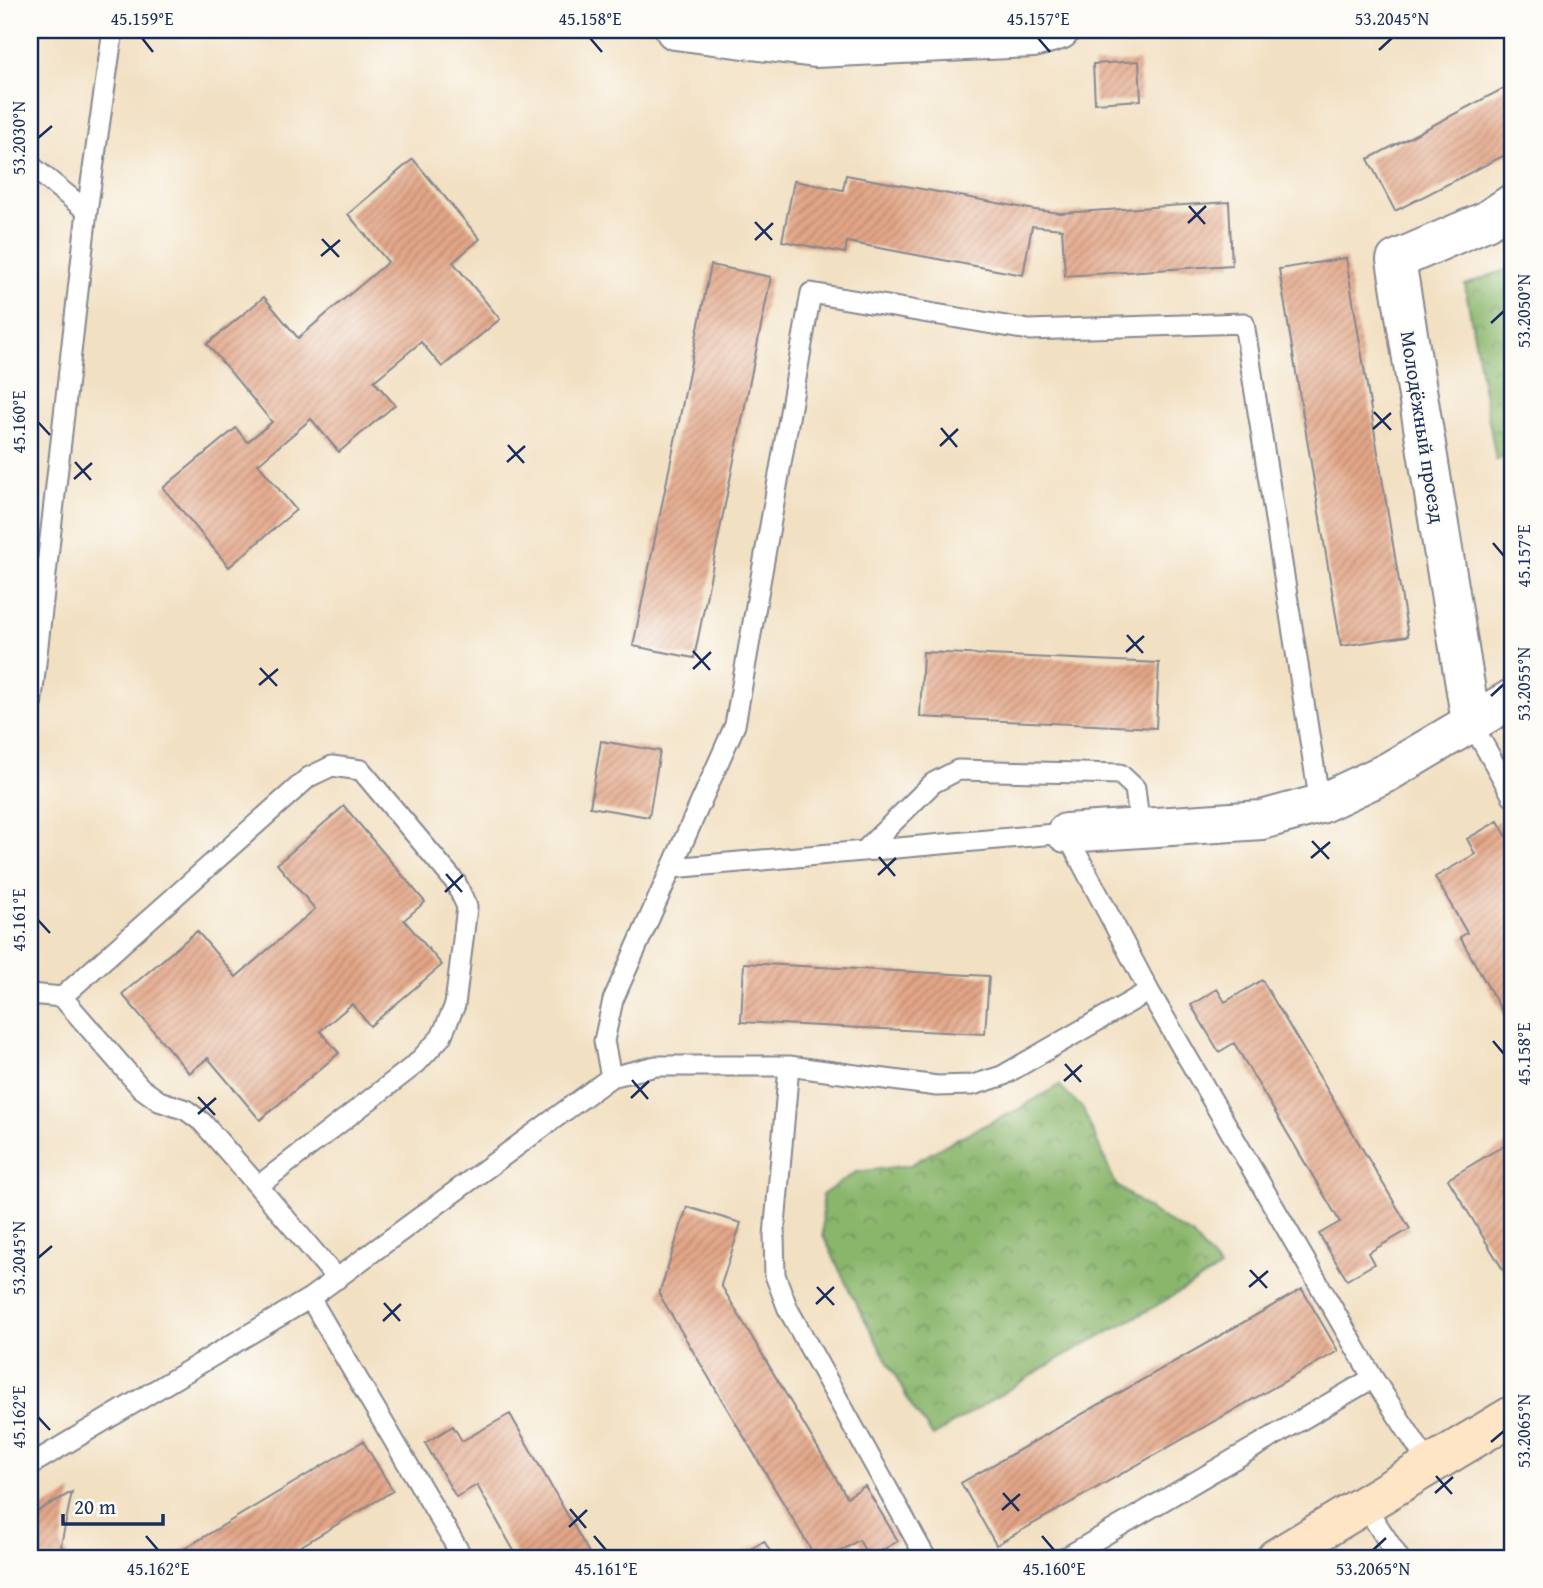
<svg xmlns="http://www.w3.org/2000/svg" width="1543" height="1588" font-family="'Gentium Book Plus',serif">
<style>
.forest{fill:url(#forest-crowns);stroke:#527265;stroke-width:2}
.building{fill:url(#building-hatch)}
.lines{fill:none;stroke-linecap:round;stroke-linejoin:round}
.service-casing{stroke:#868890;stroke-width:23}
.minor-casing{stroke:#868890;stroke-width:42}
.secondary-casing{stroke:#868890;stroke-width:42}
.service{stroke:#fff;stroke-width:19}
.minor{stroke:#fff;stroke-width:38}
.secondary{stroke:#fde5c5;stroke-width:38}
.ticks{fill:none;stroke:#1b2f5e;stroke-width:2.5}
.labels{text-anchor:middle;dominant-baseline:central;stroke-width:5;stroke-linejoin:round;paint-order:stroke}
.street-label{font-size:21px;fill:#1b2f5e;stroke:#fdfcf7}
.neatline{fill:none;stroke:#1b2f5e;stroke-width:2.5}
.ticks-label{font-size:18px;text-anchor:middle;fill:#1b2f5e}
</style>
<defs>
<pattern id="forest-crowns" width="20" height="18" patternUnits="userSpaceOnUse" patternTransform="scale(1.75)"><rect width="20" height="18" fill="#8ab66c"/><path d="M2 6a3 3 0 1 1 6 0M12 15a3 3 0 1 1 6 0" fill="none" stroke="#70945c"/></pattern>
<pattern id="building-hatch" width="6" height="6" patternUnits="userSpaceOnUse" patternTransform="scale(1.75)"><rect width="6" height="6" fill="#e3a687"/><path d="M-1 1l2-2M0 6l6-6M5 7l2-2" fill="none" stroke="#b78872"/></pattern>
</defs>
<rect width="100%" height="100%" fill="#fdfcf7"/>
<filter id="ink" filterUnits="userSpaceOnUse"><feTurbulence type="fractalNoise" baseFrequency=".0143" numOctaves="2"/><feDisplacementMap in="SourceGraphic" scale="14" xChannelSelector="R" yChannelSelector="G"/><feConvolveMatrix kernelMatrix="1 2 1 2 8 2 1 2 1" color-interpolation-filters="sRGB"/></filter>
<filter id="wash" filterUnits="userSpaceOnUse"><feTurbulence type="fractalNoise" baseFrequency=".00686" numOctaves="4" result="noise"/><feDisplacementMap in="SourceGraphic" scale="28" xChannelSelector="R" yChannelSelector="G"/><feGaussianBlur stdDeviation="1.57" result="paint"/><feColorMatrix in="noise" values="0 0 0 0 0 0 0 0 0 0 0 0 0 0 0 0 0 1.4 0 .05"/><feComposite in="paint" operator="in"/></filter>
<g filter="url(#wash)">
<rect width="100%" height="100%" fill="#f2e0c2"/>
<path class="forest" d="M1513 267V453L1496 460 1465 285Z
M1059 1085 1083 1109 1116 1185 1157 1215 1192 1235 1220 1268 1149 1310 1065 1355 933 1436 912 1407 851 1294 823 1235 822 1195 856 1172 910 1165 956 1139 1017 1110Z"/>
<g id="blocks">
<path class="building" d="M1139 61 1141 100 1095 103 1093 64Z
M1508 86 1510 90 1513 88V151L1395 211 1368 159Z
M413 159 480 239 453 262 500 319 442 367 421 342 374 381 395 405 339 452 311 419 258 464 296 510 229 567 163 488 236 428 247 442 272 422 207 344 264 297 298 338 388 262 348 214Z
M846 175 1035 210 1061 213 1229 202 1232 265 1065 276 1062 229 1032 226 1023 275 847 242 845 253 782 241 794 181 843 190Z
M1346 258 1408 636 1341 646 1279 269Z
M711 265 771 277 694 658 633 646Z
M923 652 1159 663 1156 728 920 717Z
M601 741 660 751 649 817 590 807Z
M344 806 425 902 404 920 442 965 370 1026 352 1004 320 1031 339 1053 260 1120 208 1058 189 1073 122 994 197 931 236 977 315 909 277 864Z
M1498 821 1513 848V887L1507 891 1513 901V1031L1460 937 1467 933 1435 877 1475 854 1467 839Z
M744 963 989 976 985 1034 741 1022Z
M1262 980 1410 1229 1368 1253 1374 1264 1347 1280 1319 1234 1340 1222 1234 1043 1219 1052 1191 1005 1217 989 1225 1002Z
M1513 1140V1281L1511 1283 1448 1179Z
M687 1207 741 1223 721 1285 847 1497 865 1486 898 1541 869 1558 859 1540 829 1558H816L659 1294Z
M1302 1289 1338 1351 996 1545 961 1483Z
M510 1414 592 1558H518L477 1485 456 1497 425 1443 453 1426 462 1441Z
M363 1441 393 1491 281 1558H169Z
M72 1492 61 1545 70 1558H30V1515Z
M764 1541 774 1558H735Z"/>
</g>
</g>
<g filter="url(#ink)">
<use href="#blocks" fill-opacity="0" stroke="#868890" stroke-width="2"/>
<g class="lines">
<g class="service-casing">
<path id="service" d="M30 165 87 211
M30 716 87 211 113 30
M1471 722 1513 797
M865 850 933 783 958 770 1120 774 1135 788 1140 830
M672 868 1066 833 1149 991 1373 1378 1429 1464
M30 994 62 997 141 1088 159 1101 186 1110 202 1122 258 1186 416 1064 441 1037 455 1005 467 907 456 883 361 770 332 766 309 777 62 997
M789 1066 774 1236 775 1275 788 1309 926 1558
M611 1077 604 1041 613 1000 735 725 811 293 1029 330 1244 323 1320 804
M258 1186 337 1279
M310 1298 463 1558
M30 1465 310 1298 611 1077 656 1066H789L937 1086 973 1085 1002 1076 1149 991
M1365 1506 1399 1558
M1065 1558 1373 1378"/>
</g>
<g class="minor-casing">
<path id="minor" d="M675 30 815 48 1033 38 1060 30
M1471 722 1396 260 1486 221 1513 203
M1066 833 1262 820 1320 804 1388 772 1513 698"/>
</g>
<g class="secondary-casing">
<path id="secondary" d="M1276 1558 1513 1415"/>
</g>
<use href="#service" class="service"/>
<use href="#minor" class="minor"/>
<use href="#secondary" class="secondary"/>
</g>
</g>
<path class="ticks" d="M142 38 153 52M590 38 602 52M1038 38 1050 52M1379 50 1392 38M38 138 52 126M1189 206 1205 224M755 222 772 240M1188 223 1206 206M322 239 339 257M755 240 773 223M321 256 340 240M1491 323 1504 311M1374 412 1391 430M38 422 50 435M941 428 957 447M1373 429 1391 413M508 445 524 463M940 446 958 429M75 462 91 480M507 462 525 446M74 479 92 463M1493 543 1504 556M1127 635 1143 653M693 651 710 670M1126 652 1144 636M260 668 277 686M693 669 711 652M259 685 278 669M1491 696 1504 684M1312 841 1329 859M879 857 895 876M1311 858 1330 842M446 874 462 892M878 875 896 858M445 892 463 875M38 920 50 933M1493 1041 1504 1054M1065 1064 1081 1082M632 1080 648 1099M1064 1081 1082 1065M198 1097 215 1115M631 1098 649 1081M198 1114 216 1098M38 1258 52 1246M1250 1270 1267 1288M817 1287 834 1305M1249 1287 1268 1271M384 1303 400 1321M816 1304 834 1287M383 1321 401 1304M38 1417 50 1430M1491 1442 1504 1431M1436 1476 1452 1494M1003 1493 1019 1511M1435 1493 1453 1477M570 1509 586 1528M1002 1510 1020 1494M569 1527 587 1510M146 1536 158 1550M594 1536 606 1550M1042 1536 1054 1550M1373 1550 1386 1538"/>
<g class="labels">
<g class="street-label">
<text transform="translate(1423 427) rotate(81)">Молодёжный проезд</text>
</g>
</g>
<rect width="1543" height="1588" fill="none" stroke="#fdfcf7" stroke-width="77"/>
<path d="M63 1514v10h100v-10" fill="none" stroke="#1b2f5e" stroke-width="3.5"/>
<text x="74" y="1514" font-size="21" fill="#1b2f5e" stroke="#fdfcf7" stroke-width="5" paint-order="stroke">20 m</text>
<rect x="38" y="38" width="1466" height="1512" class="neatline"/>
<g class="ticks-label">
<text x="142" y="25">45.159°E</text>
<text x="590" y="25">45.158°E</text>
<text x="1038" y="25">45.157°E</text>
<text x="1392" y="25">53.2045°N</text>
<text transform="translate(19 138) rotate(-90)" y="6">53.2030°N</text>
<text transform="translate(1524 311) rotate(-90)" y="6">53.2050°N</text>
<text transform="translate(19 422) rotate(-90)" y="6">45.160°E</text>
<text transform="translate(1524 556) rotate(-90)" y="6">45.157°E</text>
<text transform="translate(1524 684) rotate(-90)" y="6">53.2055°N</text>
<text transform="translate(19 920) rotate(-90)" y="6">45.161°E</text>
<text transform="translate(1524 1054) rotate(-90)" y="6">45.158°E</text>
<text transform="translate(19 1258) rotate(-90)" y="6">53.2045°N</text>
<text transform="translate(19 1417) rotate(-90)" y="6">45.162°E</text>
<text transform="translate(1524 1431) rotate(-90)" y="6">53.2065°N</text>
<text x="158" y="1575">45.162°E</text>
<text x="606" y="1575">45.161°E</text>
<text x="1054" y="1575">45.160°E</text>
<text x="1373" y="1575">53.2065°N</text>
</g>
</svg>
